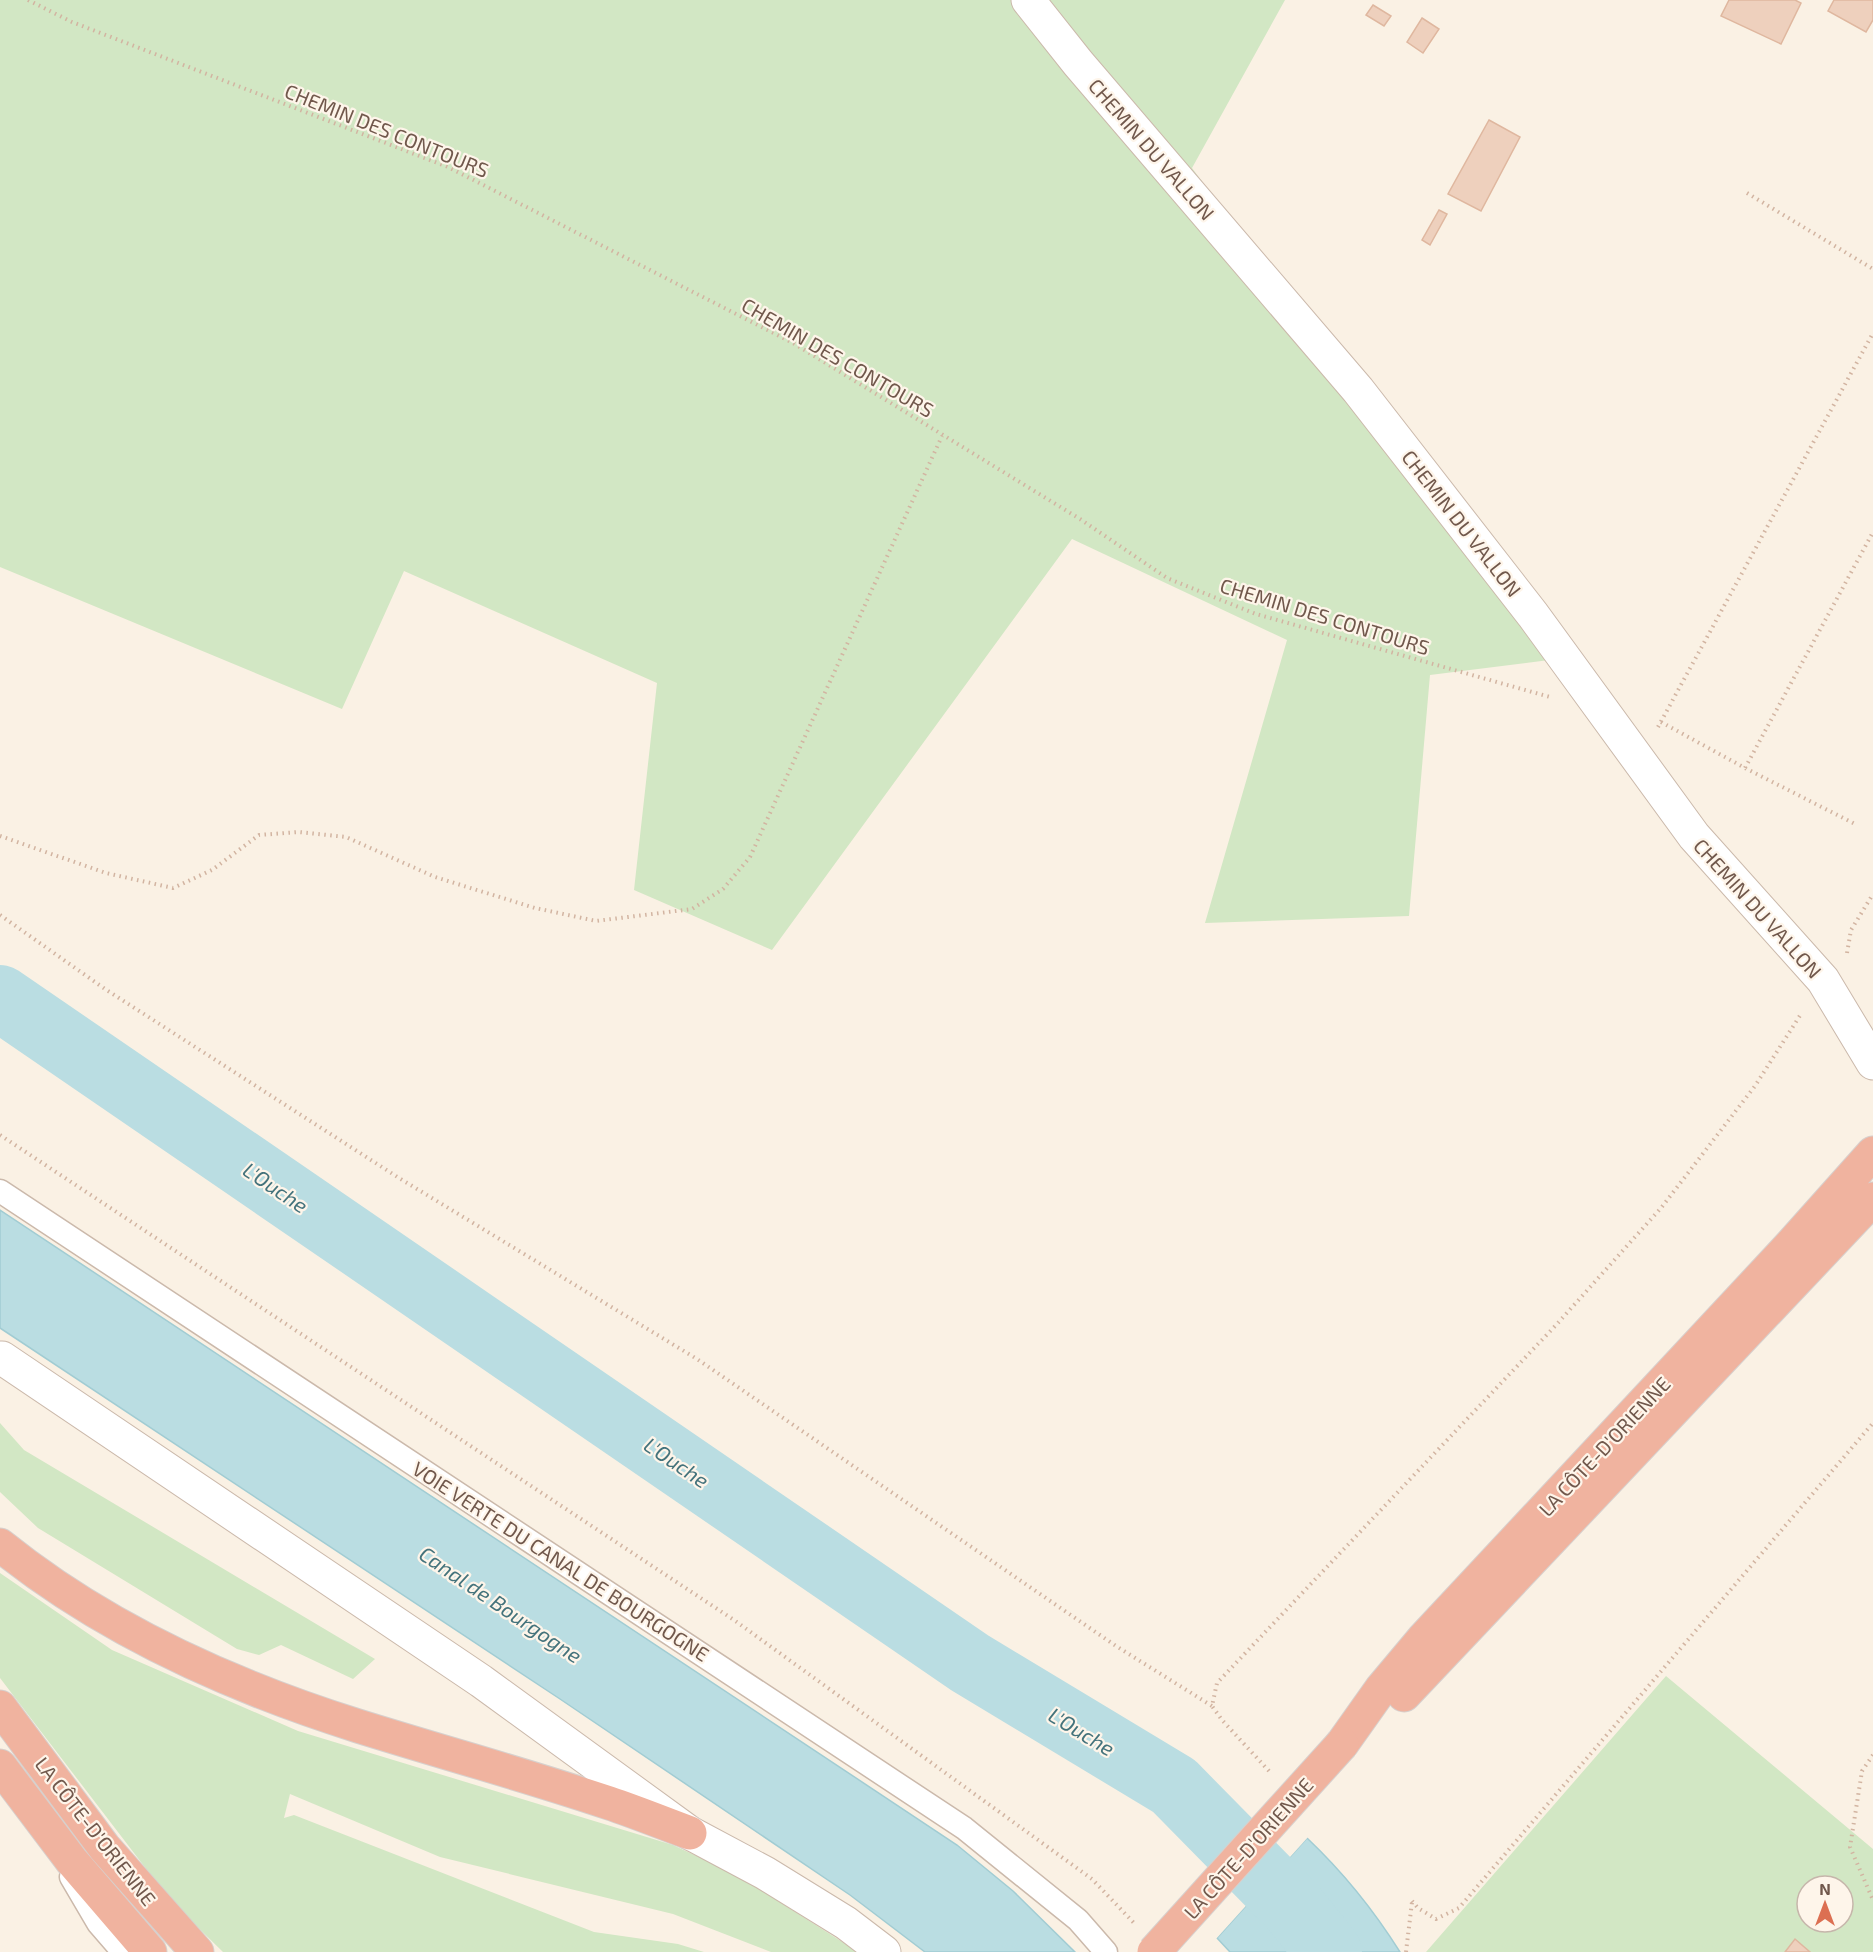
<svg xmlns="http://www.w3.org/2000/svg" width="1873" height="1952" font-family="'Exo 2',sans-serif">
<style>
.green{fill:#d2e7c4;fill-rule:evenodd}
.water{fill:#badde2;stroke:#a1ccd3;stroke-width:1.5}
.pier{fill:#faf1e4}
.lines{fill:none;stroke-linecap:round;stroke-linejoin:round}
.river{stroke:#badde2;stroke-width:66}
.building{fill:#eed0bd;stroke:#dfb79f;stroke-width:1.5}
.service-casing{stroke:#cbb9ab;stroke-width:25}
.minor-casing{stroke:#cbb9ab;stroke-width:35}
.motorway-casing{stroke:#d7d0cd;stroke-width:35}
.path{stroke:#d2b4a1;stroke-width:4;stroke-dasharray:1.5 4.5;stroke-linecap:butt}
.service{stroke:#fff;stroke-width:22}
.minor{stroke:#fff;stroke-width:33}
.motorway{stroke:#f0b39f;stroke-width:33}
.motorway-bridge-casing{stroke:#d7d0cd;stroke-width:35;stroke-linecap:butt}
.motorway-bridge{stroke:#f0b39f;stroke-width:33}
.labels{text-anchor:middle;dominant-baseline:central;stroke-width:4.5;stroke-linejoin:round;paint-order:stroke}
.street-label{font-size:20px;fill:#71584c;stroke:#fef5ea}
.water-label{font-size:21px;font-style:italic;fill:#44737c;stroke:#fef5ea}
</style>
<rect width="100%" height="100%" fill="#faf1e4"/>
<path class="green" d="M0 0H1285L1192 168 1557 659 1430 675 1409 916 1205 923 1287 640 1072 539 772 950 634 890 657 683 404 571 342 709 0 567Z
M0 1423 24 1450 375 1659 353 1679 281 1645 259 1655 237 1649 38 1528 0 1492Z
M0 1573 112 1650 298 1731 673 1845 739 1876 858 1952H771L673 1914 440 1857 290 1794 284 1818 294 1815 594 1932 678 1944 704 1952H223L170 1900 0 1678Z
M1666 1676 1873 1849V1952H1426ZM1807 1886H1843V1922H1807Z"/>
<path class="water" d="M0 1210 957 1845 1013 1891 1075 1952H925L850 1895 560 1699 0 1328Z
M1307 1838C1344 1873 1373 1909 1400 1952H1230L1217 1938Z"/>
<path class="pier" d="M1307 1835 1309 1836 1215 1940 1214 1936Z"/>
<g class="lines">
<path class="river" d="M0 998 970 1663 1174 1786 1292 1906 1329 1952"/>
</g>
<path class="building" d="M1729 0H1795L1801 3 1781 44 1721 16Z
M1834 0H1873V20L1866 32 1828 11Z
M1373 5 1391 16 1384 26 1366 15Z
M1422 18 1439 29 1423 53 1407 42Z
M1489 120 1520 137 1481 211 1448 194Z
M1439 210 1447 214 1430 245 1422 240Z
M1795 1939 1810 1952H1785Z"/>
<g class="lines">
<g class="service-casing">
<path id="service" d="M0 1191 964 1828 1078 1920 1106 1952
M71 1877 98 1923 123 1952"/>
</g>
<g class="minor-casing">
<path id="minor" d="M1028 0 1078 63 1358 390 1533 615 1694 836 1823 980 1873 1063
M2 1358 481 1681 690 1833 765 1873 846 1923 884 1952"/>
</g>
<g class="motorway-casing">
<path id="motorway" d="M0 1545C104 1629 231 1686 358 1726 441 1752 526 1775 609 1803 636 1812 663 1823 690 1833
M1404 1695 1873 1199
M0 1707 104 1847 197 1952
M1342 1744 1381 1689 1423 1639 1788 1248 1873 1153
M0 1766 71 1860 150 1952"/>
</g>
<path class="path" d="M28 0 72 22 448 167 793 343 1080 519 1167 578 1256 614 1550 697
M1747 193 1873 269
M1661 722 1745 768 1857 825
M1658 727 1873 333
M1745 768 1873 532
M0 836 106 873 173 888 212 870 259 835 299 832 346 837 435 877 535 908 596 921 692 909 723 889 750 857 942 436
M0 915 105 989 399 1178 697 1359 1116 1646 1212 1706
M1847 953 1851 930 1873 894
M0 1135 734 1620 1092 1879 1134 1923
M1873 1755 1862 1771 1850 1847 1873 1900
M1269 1771 1222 1720 1212 1706 1217 1683 1557 1324 1661 1208 1755 1086 1801 1014
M1412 1901 1418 1908 1436 1919 1459 1908 1873 1423
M1406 1952 1412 1902"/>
<use href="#service" class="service"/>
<use href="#minor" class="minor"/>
<use href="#motorway" class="motorway"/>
<g class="motorway-bridge-casing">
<path id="motorway-bridge" d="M1154 1952 1342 1744"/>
</g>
<use href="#motorway-bridge" class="motorway-bridge"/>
</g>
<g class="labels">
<g class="street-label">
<text transform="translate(387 130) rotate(22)">CHEMIN DES CONTOURS</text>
<text transform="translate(1152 149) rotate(49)">CHEMIN DU VALLON</text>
<text transform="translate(838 357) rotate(30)">CHEMIN DES CONTOURS</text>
<text transform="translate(1462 523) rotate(52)">CHEMIN DU VALLON</text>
<text transform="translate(1325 616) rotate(17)">CHEMIN DES CONTOURS</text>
<text transform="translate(1758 908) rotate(48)">CHEMIN DU VALLON</text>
<text transform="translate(1604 1446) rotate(-47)">LA CÔTE-D'ORIENNE</text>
<text transform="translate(561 1561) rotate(33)">VOIE VERTE DU CANAL DE BOURGOGNE</text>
<text transform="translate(96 1831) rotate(52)">LA CÔTE-D'ORIENNE</text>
<text transform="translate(1248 1848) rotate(-48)">LA CÔTE-D'ORIENNE</text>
</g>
<g class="water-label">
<text transform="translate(276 1187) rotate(34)">L'Ouche</text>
<text transform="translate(677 1462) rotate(34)">L'Ouche</text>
<text transform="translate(501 1604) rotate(34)">Canal de Bourgogne</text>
<text transform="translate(1082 1731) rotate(31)">L'Ouche</text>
</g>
</g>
<g transform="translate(1825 1904)"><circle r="28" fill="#fef5ea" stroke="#c6b6ab" stroke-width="1.5"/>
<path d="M0-4.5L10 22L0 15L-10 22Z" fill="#dc6f52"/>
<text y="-9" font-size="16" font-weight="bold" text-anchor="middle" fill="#71584c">N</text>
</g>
</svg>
